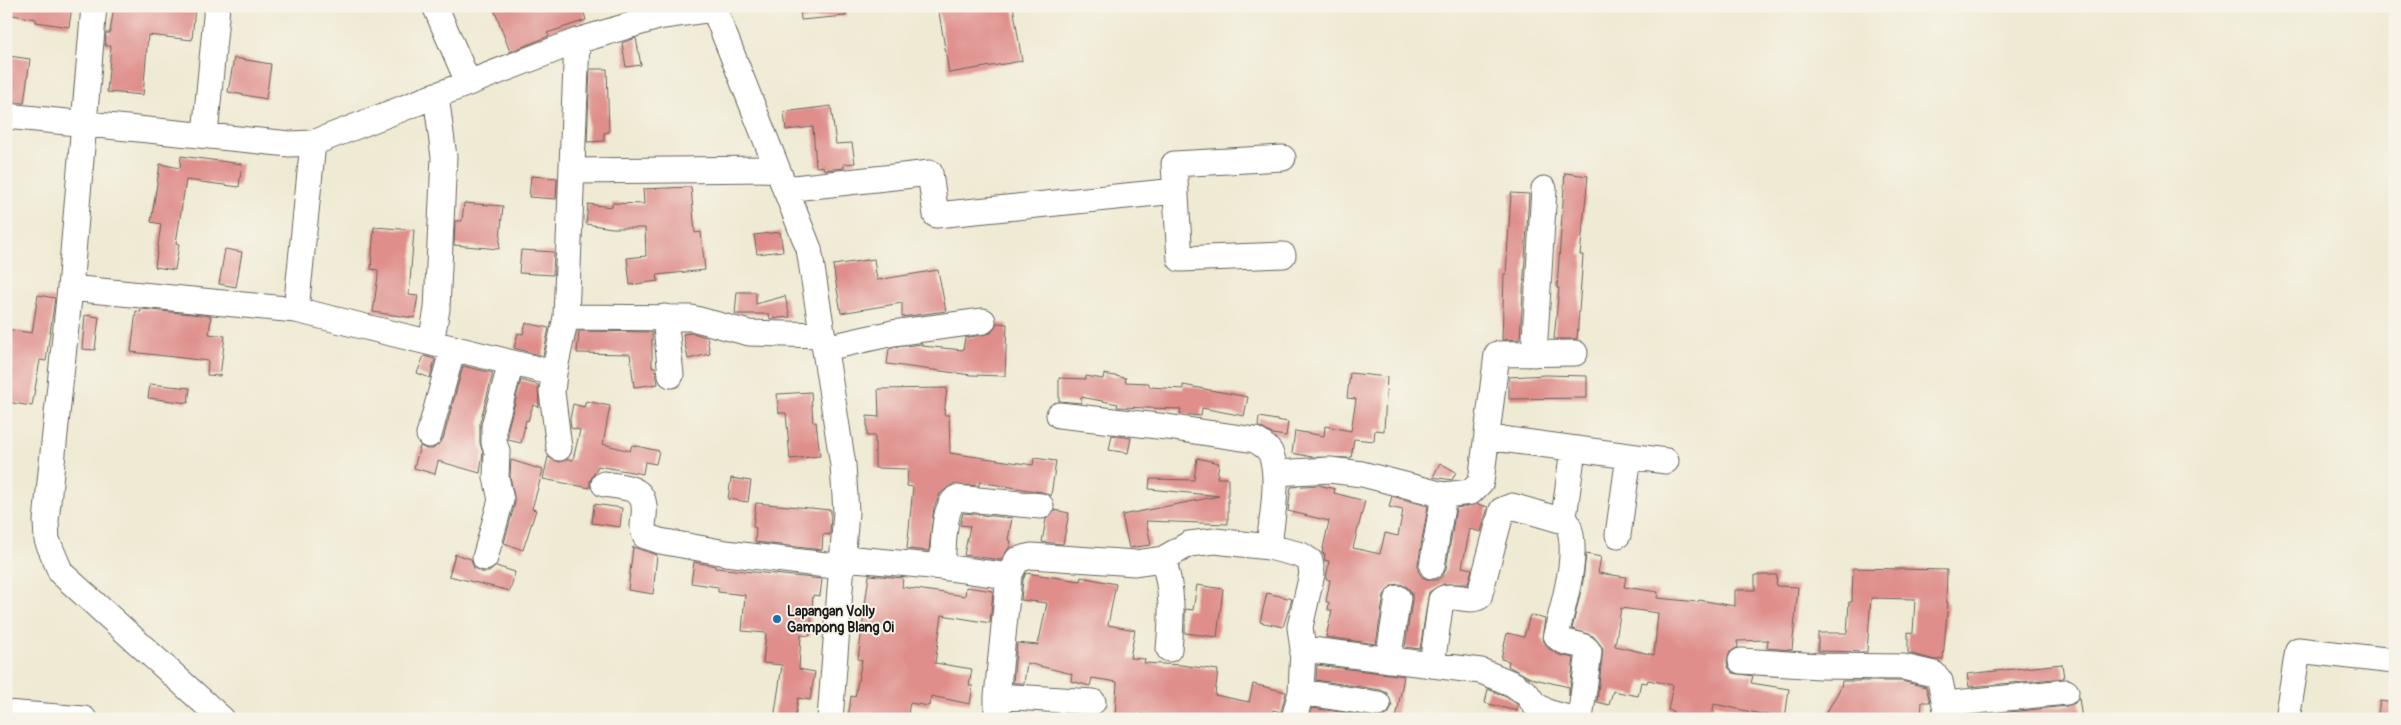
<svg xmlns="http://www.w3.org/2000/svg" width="2401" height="725" font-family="Pangolin,sans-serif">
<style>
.building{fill:#df8e8b;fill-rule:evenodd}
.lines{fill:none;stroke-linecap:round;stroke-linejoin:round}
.minor-casing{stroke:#66645c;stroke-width:27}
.minor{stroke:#fff;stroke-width:25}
.poi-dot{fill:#1f6fb2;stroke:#f7f3e8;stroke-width:2}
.labels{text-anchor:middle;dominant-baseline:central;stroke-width:4;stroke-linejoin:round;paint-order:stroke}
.poi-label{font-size:14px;font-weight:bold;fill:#1c1c1c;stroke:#f7f3e8;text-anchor:start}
</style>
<rect width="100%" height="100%" fill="#f7f3e8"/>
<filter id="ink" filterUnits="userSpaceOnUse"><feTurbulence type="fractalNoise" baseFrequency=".02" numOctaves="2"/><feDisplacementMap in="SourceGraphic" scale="10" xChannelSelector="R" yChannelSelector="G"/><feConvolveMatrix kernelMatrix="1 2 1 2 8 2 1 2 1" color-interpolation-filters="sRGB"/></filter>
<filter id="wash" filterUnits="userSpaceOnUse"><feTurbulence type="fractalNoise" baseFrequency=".0096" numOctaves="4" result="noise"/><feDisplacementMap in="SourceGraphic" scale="20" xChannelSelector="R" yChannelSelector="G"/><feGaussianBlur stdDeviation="1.12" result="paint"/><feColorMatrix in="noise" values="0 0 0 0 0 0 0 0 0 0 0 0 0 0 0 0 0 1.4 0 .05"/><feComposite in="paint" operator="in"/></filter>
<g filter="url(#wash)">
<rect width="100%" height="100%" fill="#efead3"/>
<g id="blocks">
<path class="building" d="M6 6H72L69 27 36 22V19L6 14Z
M114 6 156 9V6H195L192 40 148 35 143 95 107 92 111 46H105L106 33H110Z
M493 6H582L586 20 547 33 549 36 510 52Z
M800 6H846V16L801 20Z
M938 6H1013L1022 61 949 73Z
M636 38 641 65 626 67 622 43Z
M9 56 30 59 24 103 6 102V69Z
M234 58 271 64 266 99 228 92Z
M590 69H607L609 132 604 133V141L587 142Z
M831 106 836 144 852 143 855 163 844 164V168L824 170 823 166 816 167 813 127 786 130 784 112Z
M181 156 242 164 239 187 186 180 176 243 179 244 175 270 155 267 161 224 151 222 160 164 180 168Z
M1565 173 1588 176 1580 255H1583L1577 339H1554L1559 288H1557Z
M531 176 557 178 556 199 529 197Z
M691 187 695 233 701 232 705 270 657 275 658 281 630 285 627 258 646 256 645 228H612L586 224 588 204 612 207V203L644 204 643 189Z
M1511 193 1529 194 1520 339 1502 340 1504 274H1506Z
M464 203 503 206 499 249 454 245 455 221H462Z
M374 227 414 230 409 295 418 296 414 318 373 312 378 276V270L371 269Z
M780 232 783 251 757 254 754 235Z
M225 249 242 252 236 287 219 284Z
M521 250 554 252 553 275 519 273Z
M874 259 877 280 938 270 946 311 902 317V303L841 313 833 265Z
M737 292H756V304L785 296 790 317 770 319 769 314H735Z
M38 295 55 298 46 361 40 360 32 406 6 402V329L32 333Z
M141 309 211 316 209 334 225 336 220 376 207 375 208 361 131 352 136 311 141 312Z
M85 315 99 317 95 350 82 349Z
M526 323 549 328 543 356 514 348 518 333 523 334Z
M997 323 1007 324 1005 376 971 375 887 364 889 349 896 347 922 344V346L963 350 965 338 991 333Z
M579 331 652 332V367H655L658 384 634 387 630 354 577 353Z
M692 333 707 337 710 354 688 359 683 334Z
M424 356 435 359 430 378 417 373Z
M463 366 493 373 480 422V443L483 453 480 473 438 461 435 474 414 468 420 446 426 449H433L443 439Z
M1350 373 1387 377 1384 431 1375 430 1374 441 1354 439 1351 458 1312 457 1292 453 1295 431 1324 436 1325 426 1351 431 1356 399 1347 398Z
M1104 374 1126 378 1125 382 1149 383V387L1183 389V385L1248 397 1244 416 1202 408 1201 416 1180 414 1181 409 1117 407 1118 404 1081 397V403L1059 401V378L1086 379V376L1103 379Z
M1546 375 1587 376V398L1509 399V377Z
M521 380 538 385 539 407 533 405 528 421 526 420 521 443 508 440V428Z
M150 384 190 388 188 403 148 398Z
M947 388 944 415H949L950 453 1033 465 1034 458 1056 461 1051 496 1042 492 979 482V486L951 485 940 494 934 507 929 551 907 549 913 487 907 486 908 469 875 468V436H867V416L879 417 878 389Z
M811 392 813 422H816L820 456 790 459 786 413H779L777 394Z
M586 401 610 406 603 444 630 451 632 445 659 451 656 464 645 462 643 474 598 466 590 481V488L543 479 548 457 560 462 568 459 573 460 580 430 571 428 570 419 573 404 584 407Z
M1259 417 1288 422 1286 436 1272 434 1258 426Z
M1112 435 1131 438 1128 453 1109 450Z
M1197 458 1219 463 1217 478H1228V524L1146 521 1151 545 1129 548 1122 515 1219 496 1149 489 1150 479 1194 480Z
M511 460 543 470 532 509 536 510 523 550 504 543 515 503 510 476Z
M1440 463 1456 472 1452 480 1433 477Z
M731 478 751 481 748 502 728 499Z
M1319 485 1335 489 1334 493 1365 501 1353 548 1380 554 1385 533 1398 536 1403 510 1389 507 1392 496 1428 506 1418 564V571L1422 577 1430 580H1437L1443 576 1446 569 1456 508 1477 504 1488 507 1481 532 1470 529 1462 567 1472 569 1468 584H1443L1429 592 1420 649 1405 647 1412 600V593L1407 587 1400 584 1392 585 1384 595 1376 644 1326 637 1332 610H1328L1329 602H1326L1330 580 1326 579 1329 561 1324 560 1325 554 1322 553 1329 521 1288 511 1291 487Z
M756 503 831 510 830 535 823 534 822 550 755 542 756 528 753 527Z
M594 504 622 508 620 527 592 523Z
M1054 510 1069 513 1063 544 1042 542 1046 519Z
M963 513 1012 518 1008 540 1011 541 1009 548 1001 560 964 555 970 526 960 525Z
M633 547 657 555 653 594 628 590Z
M455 554 471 559 474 568 481 572H489L496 566 515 572 510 591 449 576Z
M1586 554 1601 557 1598 573 1626 577 1624 587 1658 592 1657 598 1698 602 1699 600 1735 606V590H1755V575H1777L1776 586 1798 587 1792 650 1767 648 1768 640 1737 641 1738 647 1729 653 1727 660 1728 667 1733 673 1753 676 1751 683 1789 689 1785 719 1714 704 1712 719H1671L1673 711 1668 710 1673 685 1648 680 1647 683 1641 682 1638 696 1613 691 1609 705 1597 702 1603 648 1593 636 1572 629 1583 581ZM1621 608 1658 613 1654 655 1615 646Z
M694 562 715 566V568L822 579 820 596 813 595 810 636 801 635 799 669 815 672 810 700 798 698 795 719H774L782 665 763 663 766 633 742 631 745 595 718 592V587L691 583Z
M1853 568 1947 570 1946 602H1948L1943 659 1935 660 1908 653V632L1913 633 1915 599 1871 598 1867 652 1818 651V633H1847L1849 602H1852Z
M1026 573 1080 581 1081 577 1116 584 1108 625 1135 630 1130 658 1145 659 1144 663 1181 665 1218 670 1215 695 1249 702 1253 684 1286 692 1281 712 1273 710 1271 719H1184L1141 714V718L1115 717 1117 682 1092 678 1090 686 1071 681 1072 674 1027 663 1024 683H1013L1017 643 1038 645 1047 603 1021 600 1023 580Z
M869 575 903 578 902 587 965 596 966 587 993 591 990 623 942 615 935 663 972 669 969 686H973L970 704 931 696 929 706 910 703 907 719H848L851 696 855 697 862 660 858 659Z
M1197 585 1223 589 1217 637 1185 633V609L1193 610Z
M1267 593 1292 599 1283 627 1260 622Z
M1530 615 1545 619 1542 638 1548 648 1559 655 1574 658 1569 696V687L1530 678 1508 666 1509 661 1501 659 1507 633 1524 637Z
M2062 664 2064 678 1969 687 1967 674Z
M1317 665 1404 676 1396 719H1309L1312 708 1383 718 1389 713 1392 706 1387 693 1381 690 1316 680Z
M1842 681H1901L1926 687 1930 702H1922L1921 719H1823L1841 687Z
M1488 689 1506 697 1517 704V711L1485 703Z
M2079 698 2082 719H1972V716L2067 706 2075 703Z
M2380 701 2395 703V719H2377Z"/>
</g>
</g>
<g filter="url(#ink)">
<use href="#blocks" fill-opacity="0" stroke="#66645c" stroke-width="1"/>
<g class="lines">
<g class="minor-casing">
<path id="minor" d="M94 6 70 288 46 521 47 540 61 573 222 719
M435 6 468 82
M713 6 809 249 843 465 846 512 830 719
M6 116 290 144 313 143 577 41 658 17 714 9
M205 135 217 6
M573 171 777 169
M785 189 930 173 936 215 1176 191
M1283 255 1180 259 1174 164 1283 158
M70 288 296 310 554 373 566 317 577 41
M296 310 313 143
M566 317 692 318 749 333 823 335
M665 317 671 375
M431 343 437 309 444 157 436 95
M826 348 893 333 983 321
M1534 354 1544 189
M554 373 552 392 559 448
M1059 415 1167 427 1255 440C1260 443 1266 446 1270 452 1281 475 1271 522 1269 547
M429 435 453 348
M1487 437 1666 461
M1275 473 1330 470 1362 474 1444 495 1471 492 1481 482 1497 354 1575 353
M604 484C628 488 647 486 644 516 643 524 642 529 645 536L660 541 726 553 843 567
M1565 510 1573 449
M1618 535 1629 456
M485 558 501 500 496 477 497 451 494 443V426L511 363
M844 558 942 567 1009 576 1017 560 1031 556 1135 563 1163 559 1189 544 1215 541 1269 547 1301 555 1310 561 1312 574 1300 627 1303 649 1301 692 1294 719
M1163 559C1173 589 1172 618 1169 649
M1432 566 1444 495
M942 567C944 549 942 509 956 498L1041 506
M1303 649 1481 671 1513 684 1527 694 1534 704 1547 712 1571 719
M1388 660 1398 598
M1741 661 1820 666 1903 667 1934 674 1940 681 1948 719
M1432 665 1441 600C1451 592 1469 603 1479 597L1502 510 1512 506 1567 522C1581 551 1563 604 1556 635 1563 647 1582 640 1589 652L1580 719
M1301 692 1378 704
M997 696 1093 702
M1945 704 2066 692
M6 713 84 719
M997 719V696L1009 576
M2287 719 2298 650 2394 661"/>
</g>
<use href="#minor" class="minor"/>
</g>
</g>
<circle class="poi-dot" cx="777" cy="619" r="5"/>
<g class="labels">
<g class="poi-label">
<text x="787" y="611">Lapangan Volly<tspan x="787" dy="16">Gampong Blang Oi</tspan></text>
</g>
</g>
<rect width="2401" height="725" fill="none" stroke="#f7f3e8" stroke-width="25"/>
</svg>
